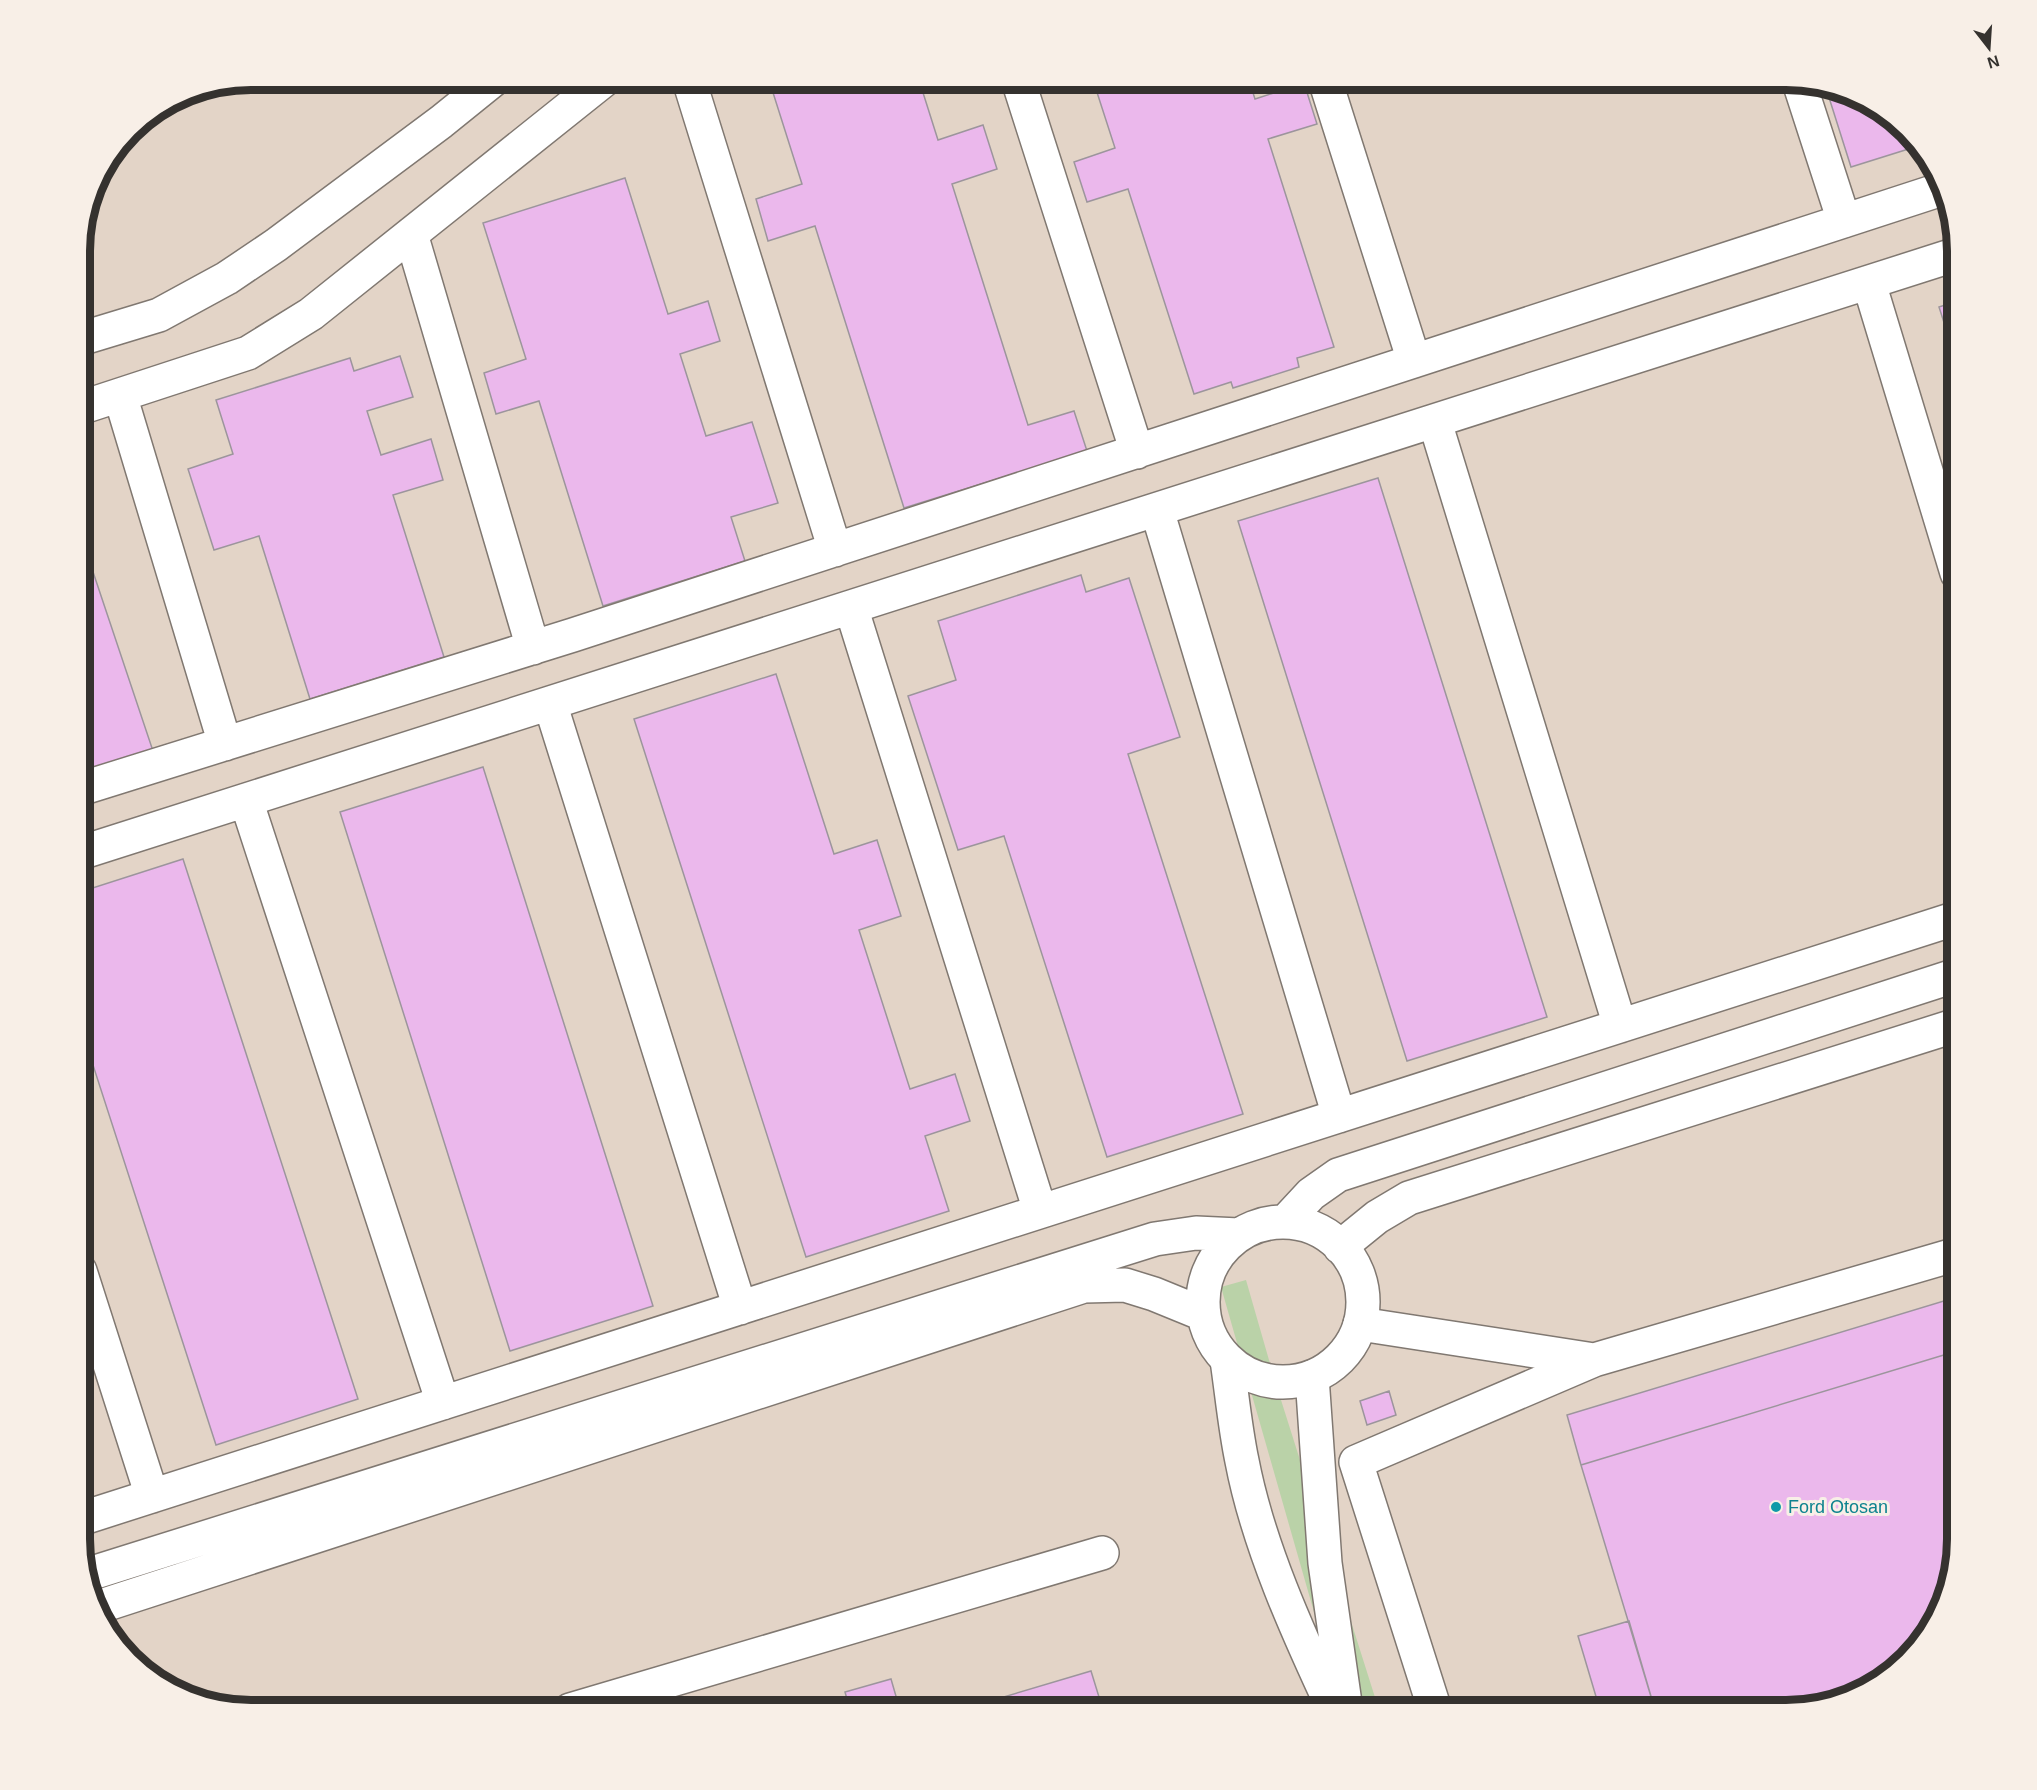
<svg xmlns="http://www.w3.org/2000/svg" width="2037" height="1790" font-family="Arial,sans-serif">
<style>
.built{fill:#e3d4c7}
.green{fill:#bad2a8}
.building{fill:#ebb8ec;stroke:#9c959c;stroke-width:1.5}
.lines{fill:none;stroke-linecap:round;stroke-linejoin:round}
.minor-casing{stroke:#807871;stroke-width:36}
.major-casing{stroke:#807871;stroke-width:36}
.minor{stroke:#fff;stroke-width:33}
.major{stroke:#fff;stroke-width:33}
.culture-dot{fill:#0f9aa8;stroke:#f8efe7;stroke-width:2}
.labels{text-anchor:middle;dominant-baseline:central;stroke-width:6;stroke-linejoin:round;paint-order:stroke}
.culture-label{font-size:18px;fill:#0d838f;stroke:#f8efe7;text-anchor:start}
.rim{fill:none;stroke:#35322f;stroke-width:8}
</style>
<rect width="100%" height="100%" fill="#ebe1da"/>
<path class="built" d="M251 80H1786L1852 93 1907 129 1944 185 1957 251V1550L1944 1605 1908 1660 1852 1697 1786 1710H251L186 1698 130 1661 97 1615 80 1550V239L97 175 138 122 186 92Z"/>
<path class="green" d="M1246 1280 1275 1381 1379 1710H1342L1221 1287Z"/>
<path class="building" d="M769 80H919L938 140 983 125 997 169 952 184 1028 425 1074 411 1087 451 904 508 815 226 768 241 756 199 802 184Z
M1093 80H1249L1255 99 1304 83 1317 124 1268 139 1334 347 1297 358 1299 367 1233 388 1231 382 1194 394 1128 189 1087 202 1074 162 1115 148Z
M1826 88 1852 93 1907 129 1918 146 1851 167Z
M625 178 668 314 708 301 720 341 680 354 706 436 752 422 778 503 731 517 745 561 603 606 539 401 496 414 484 373 526 359 483 223Z
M1957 301V363L1939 307Z
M400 356 413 397 367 411 381 455 431 439 443 480 393 495 444 657 310 699 259 536 214 550 188 469 233 454 216 400 350 358 354 371Z
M1378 478 1547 1017 1407 1061 1238 521Z
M80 533 153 751 80 779Z
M1081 575 1086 592 1129 578 1180 737 1128 754 1243 1114 1107 1157 1004 836 958 850 908 696 956 680 938 621Z
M776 674 834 854 877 840 901 916 859 930 910 1089 955 1074 970 1121 925 1136 949 1211 806 1257 634 719Z
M483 767 653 1306 510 1351 340 812Z
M183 859 358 1399 216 1445 80 1025V892Z
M1957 1297V1351L1581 1465 1567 1415Z
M1957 1351V1550L1944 1605 1908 1660 1852 1697 1786 1710H1655L1581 1465Z
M1389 1391 1396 1415 1367 1425 1360 1401Z
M1629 1621 1655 1710H1600L1578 1636Z
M1091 1671 1103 1710H960Z
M891 1679 900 1710H850L845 1692Z"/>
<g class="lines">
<g class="minor-casing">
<path id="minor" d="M689 80 835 550
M1018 80 1137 452
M1325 80 1414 361
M1799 82 1844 221
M411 234 533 648
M1869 283 1957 573
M80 339 159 315 227 278 276 245 441 122 493 80
M120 395 225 744
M80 408 248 353 311 314 604 80
M1435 422 1620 1026
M1157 510 1339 1116
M851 607 1040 1211
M550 703 740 1308
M80 789 573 635 1945 188
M246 800 443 1403
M80 853 1957 254
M80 1271 152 1496
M1360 1324 1594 1360
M1227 1360C1232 1394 1235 1428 1242 1461 1258 1545 1298 1633 1334 1710
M1312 1377 1325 1563 1346 1710
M80 1519 1957 918
M570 1710 1102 1553
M1435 1710 1356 1462 1594 1360 1957 1254"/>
</g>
<g class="major-casing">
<path id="major" d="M1285 1222 1311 1194 1338 1175 1957 975
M1203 1302a80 80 0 1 1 160 0a80 80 0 1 1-160 0Z
M1340 1247 1377 1217 1409 1198 1957 1025
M86 1575 1155 1239 1196 1233 1239 1235
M95 1608 1084 1286 1125 1285 1154 1294 1203 1314"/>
</g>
<use href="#minor" class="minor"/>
<use href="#major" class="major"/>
</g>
<circle class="culture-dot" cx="1776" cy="1507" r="6"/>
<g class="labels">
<g class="culture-label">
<text x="1788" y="1507">Ford Otosan</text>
</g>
</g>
<path d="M0 0H2037V1790H0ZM251 90H1786A161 161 0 0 1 1947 251V1539A161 161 0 0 1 1786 1700H251A161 161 0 0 1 90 1539V251A161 161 0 0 1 251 90Z" fill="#f8efe7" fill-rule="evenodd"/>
<path class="rim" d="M251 90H1786A161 161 0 0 1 1947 251V1539A161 161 0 0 1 1786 1700H251A161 161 0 0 1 90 1539V251A161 161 0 0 1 251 90Z"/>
<g transform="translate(1989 48) rotate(163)" stroke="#f8efe7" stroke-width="4.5" paint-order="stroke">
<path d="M0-4.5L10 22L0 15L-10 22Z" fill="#35322f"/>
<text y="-9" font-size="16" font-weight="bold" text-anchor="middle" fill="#35322f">N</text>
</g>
</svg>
